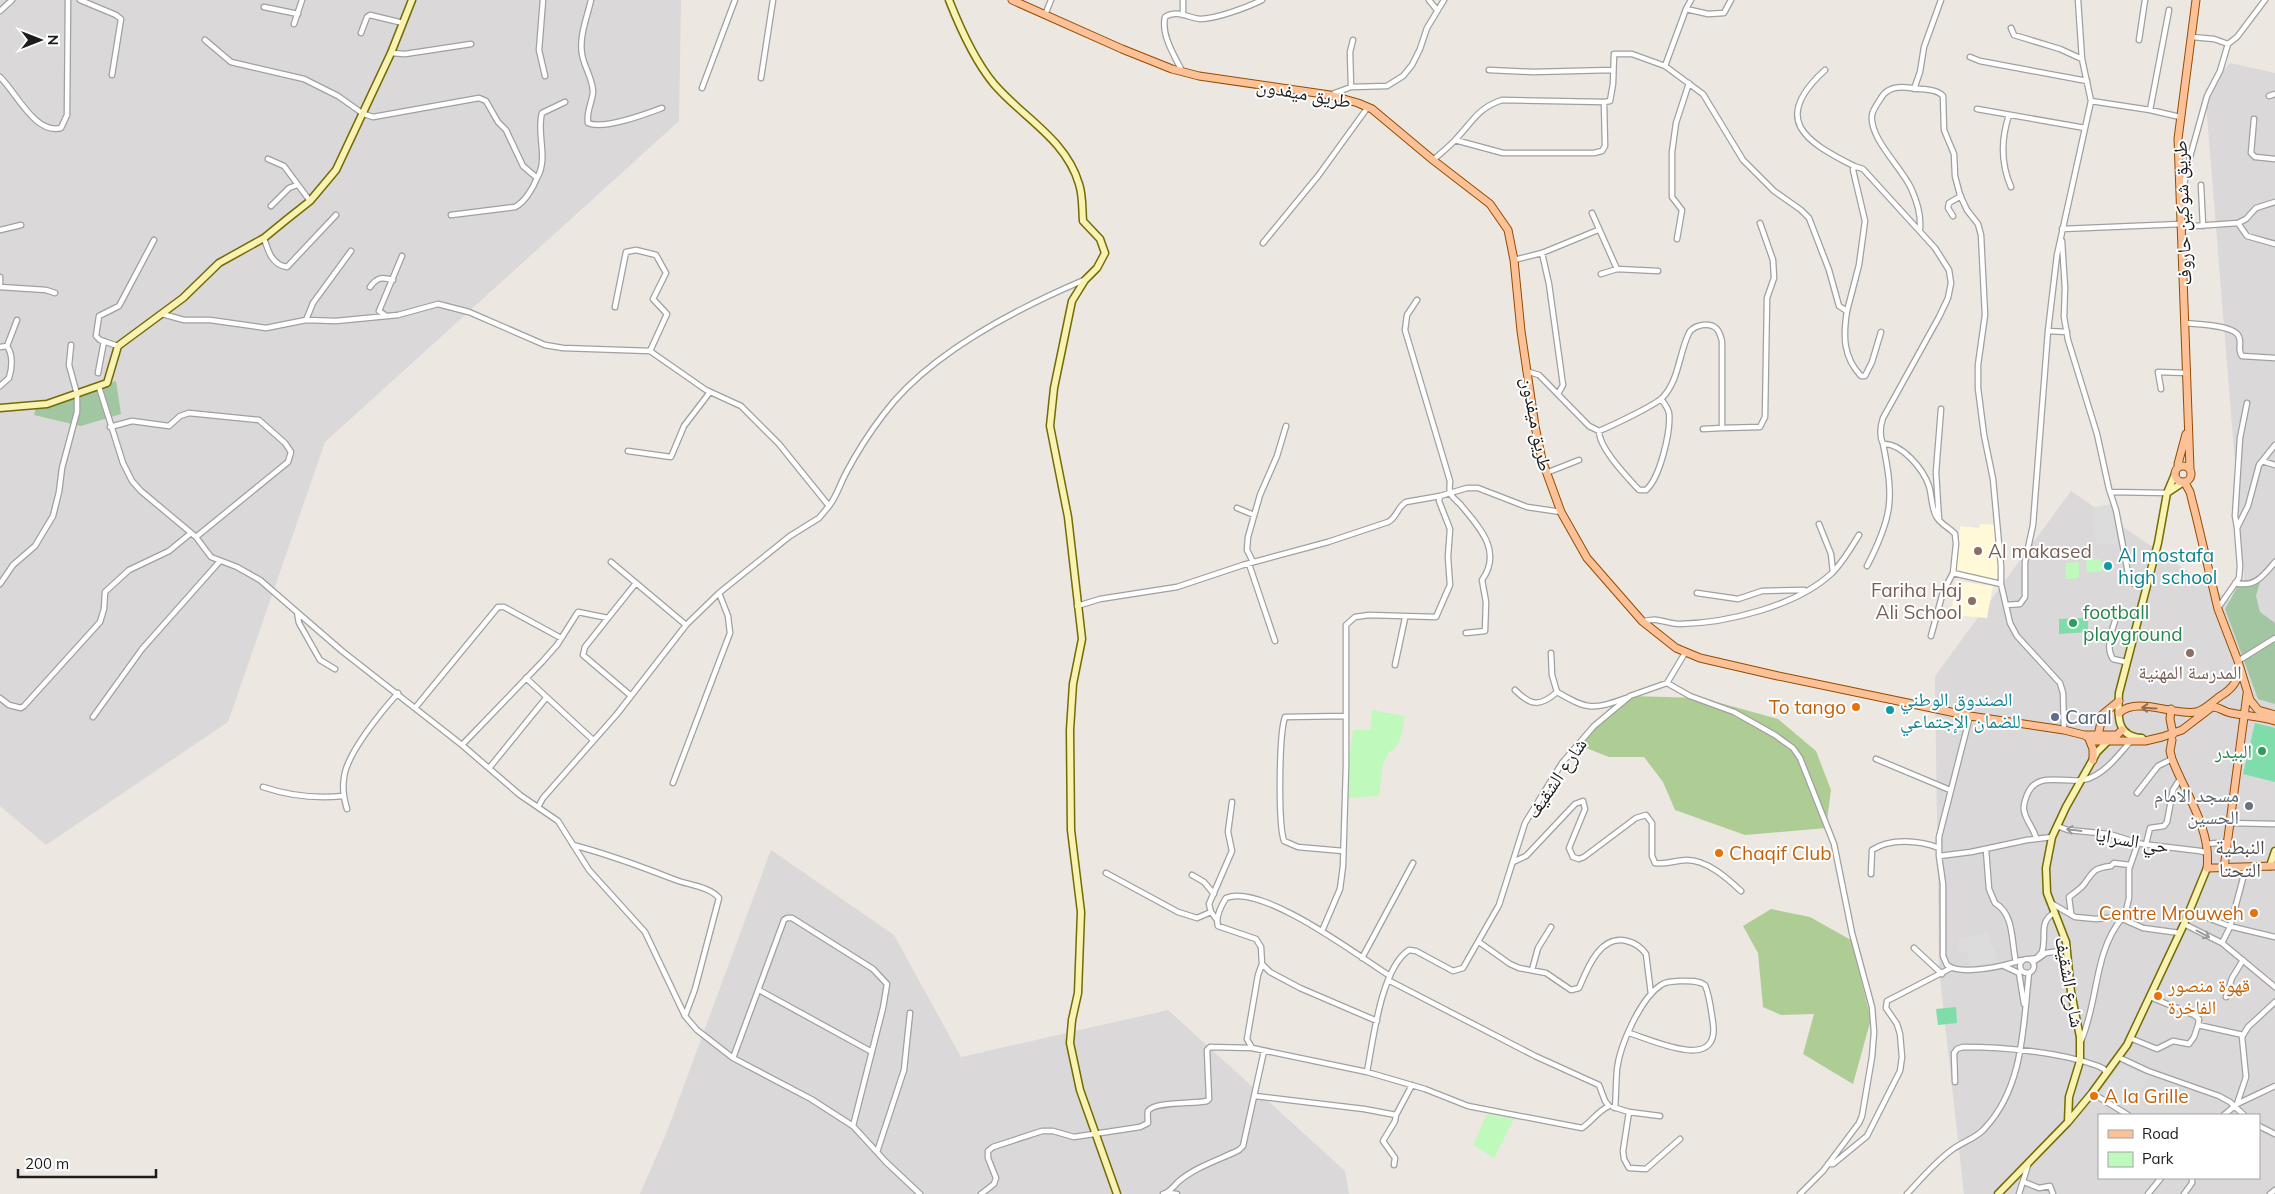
<svg xmlns="http://www.w3.org/2000/svg" width="2275" height="1194" font-family="Mulish,'Noto Naskh Arabic',sans-serif">
<style>
.residential{fill:#dad8d9;fill-rule:evenodd}
.education{fill:#fff9d8}
.forest{fill:#aecd95}
.cemetery{fill:#a2c6a2}
.park{fill:#c0f9bc}
.pitch{fill:#7eddaa}
.parking{fill:#dcdcdc}
.lines{fill:none;stroke-linecap:round;stroke-linejoin:round}
.street-casing{stroke:#a0a0a0;stroke-width:7}
.secondary-casing{stroke:#716c04;stroke-width:9}
.primary-casing{stroke:#934c00;stroke-width:9}
.street{stroke:#fff;stroke-width:4.5}
.secondary{stroke:#f9f2b3;stroke-width:6}
.primary{stroke:#fcc197;stroke-width:7}
.oneway{stroke:#8c6e5a}
.oneway2{stroke:#999}
.education-dot{fill:#8d6e63;stroke:#fff;stroke-width:2}
.culture-dot{fill:#0f9aa8;stroke:#fff;stroke-width:2}
.leisure-dot{fill:#2e9e5b;stroke:#fff;stroke-width:2}
.food-dot{fill:#e8710a;stroke:#fff;stroke-width:2}
.service-dot{fill:#5c6f8a;stroke:#fff;stroke-width:2}
.worship-dot{fill:#6b7280;stroke:#fff;stroke-width:2}
.labels{text-anchor:middle;dominant-baseline:central;stroke-width:4;stroke-linejoin:round;paint-order:stroke}
.street-label{font-size:19px;fill:#1c1c1c;stroke:#fff}
.education-label{font-size:19px;fill:#785e54;stroke:#fff;text-anchor:start}
.culture-label{font-size:19px;fill:#0d838f;stroke:#fff;text-anchor:start}
.leisure-label{font-size:19px;fill:#27864d;stroke:#fff;text-anchor:start}
.food-label{font-size:19px;fill:#c56008;stroke:#fff;text-anchor:start}
.service-label{font-size:19px;fill:#4e5e75;stroke:#fff;text-anchor:start}
.worship-label{font-size:19px;fill:#5b616d;stroke:#fff;text-anchor:end}
.neighbourhood-label{font-size:20px;fill:#4f4f4f;stroke:#fff}
</style>
<rect width="100%" height="100%" fill="#ede7e1"/>
<path class="residential" d="M0 0H681L679 121 325 442 228 722 46 845 0 806Z
M2230 63 2275 73V1194H1964L1939 969 1935 676 2071 491 2247 612 2205 90ZM2099 1115H2259V1178H2099Z
M771 850 894 935 961 1057 1168 1010 1345 1171 1349 1194H640L666 1134Z"/>
<path class="education" d="M1980 524 1996 525 2000 582 1956 574 1960 526 1979 528Z
M1956 581 1993 586 1987 618 1951 615Z"/>
<path class="forest" d="M1630 696 1702 698 1778 719 1816 751 1831 790 1826 828 1745 835 1675 810 1663 782 1644 757H1609L1576 744Z
M1771 909 1810 917 1851 940 1871 1019 1853 1084 1803 1054 1814 1014 1781 1015 1763 1007 1758 953 1743 926Z"/>
<path class="cemetery" d="M116 381 121 414 81 426 34 415 36 408Z
M2241 580 2260 582 2256 596 2260 612 2275 623V704L2258 699 2225 609Z"/>
<path class="park" d="M2101 559 2102 571 2087 573 2086 560Z
M2079 562V578L2066 579V563Z
M1372 710 1405 716C1401 730 1403 746 1389 752L1383 764 1379 796 1347 798 1348 764 1353 730H1370Z
M1487 1114 1514 1119 1494 1158 1473 1145Z"/>
<path class="pitch" d="M2088 618V632L2059 634V619Z
M2255 723 2275 728V782L2243 774Z
M1956 1007 1957 1023 1938 1025 1936 1009Z"/>
<path class="parking" d="M2112 504 2118 544H2096L2093 507Z
M2110 610 2112 626 2089 627 2088 613Z
M1988 933 1998 962 1970 966 1968 953 1959 951V939Z
M2120 1065 2150 1075 2130 1110 2101 1093Z"/>
<g class="lines">
<g class="street-casing">
<path id="street" d="M80 0 116 15 121 19 112 75
M543 0 539 50 545 76
M591 0C587 18 579 36 582 54 584 67 593 79 593 92 592 103 586 112 588 123 604 130 646 114 662 108
M1183 0V15
M1429 0 1437 10
M1691 0 1686 9 1708 14 1724 13 1731 0
M264 7 298 14
M0 11 12 0
M1045 15 1051 0
M294 24 302 0
M2011 28 2014 35 2060 49 2082 59
M361 33 367 17 370 15 403 23
M2192 37 2214 39 2228 44 2237 37 2265 0
M205 40 231 62 304 79 338 96 362 113
M2139 40 2145 0
M391 53 405 54 471 44
M1970 57 1980 61 2087 81
M1665 66 1686 9
M1489 70 1533 72 1612 70
M1825 70C1771 119 1804 141 1854 166
M1182 71C1174 55 1161 35 1165 17 1176 9 1189 18 1200 19 1216 19 1248 7 1262 0
M0 77C16 92 35 135 61 128L67 115 68 0
M761 78 773 0
M1351 87 1350 52 1353 40
M702 88 735 0
M1914 89 1920 72 1924 47 1941 0
M1332 94 1351 87 1387 86 1403 76 1412 65 1420 49 1427 28 1444 0
M2269 96 2275 94
M2091 101 2150 110 2180 117
M1977 109 2085 128
M2150 110 2169 10
M361 113 373 117 479 98 486 101 498 122 506 130 523 166 537 178C533 188 525 202 515 207L451 215
M2009 115C2001 139 2001 164 2011 187
M2254 119 2251 153 2255 157 2275 159
M1455 140 1503 153H1594L1602 151 1605 146 1604 102
M268 159 284 166 310 201
M1433 160C1441 153 1450 146 1457 138 1473 121 1478 108 1502 100L1604 102 1610 101 1613 84 1614 54H1632L1665 66 1703 94 1743 160 1774 191 1801 210 1809 218 1829 270 1839 306 1847 311 1859 265 1865 221 1853 170 1854 166 1863 169 1935 248 1949 270 1951 283 1948 298 1939 317 1883 418C1880 427 1879 435 1883 444 1902 443 1923 469 1929 486 1932 496 1931 506 1936 516 1941 525 1949 527 1955 534L1956 544 1953 573 2001 584
M537 178C549 158 536 134 542 113L565 102
M2201 185 2203 226
M2182 195 2188 164 2207 96 2220 71 2228 44
M271 206 289 188 297 185
M1592 213 1617 269 1658 271
M1953 216 1948 208 1949 203 1961 196
M2238 223 2247 236 2275 244
M2181 227 2238 223 2246 219 2256 208 2275 202
M1920 229C1921 214 1917 202 1911 188 1902 168 1869 138 1872 115 1873 109 1878 103 1881 98 1887 87 1899 86 1911 88 1921 90 1936 88 1943 96L1944 130 1954 154 1955 176 1960 195 1967 210 1978 224 1981 235 1985 315 1978 365V388L1984 435 1993 479 2001 566V584L2010 623 2017 636 2060 683 2063 693 2064 730
M2062 229 2181 224
M0 230 21 225
M264 238C268 251 272 265 287 267L336 215
M1677 239 1682 210 1672 197V152L1676 123 1689 83
M2062 241 2065 288 2064 317 2068 340 2097 434 2109 489 2116 510 2129 578 2134 584 2147 588
M1263 243 1318 176 1368 107
M1542 253 1549 284 1563 385 1558 394
M1514 260 1542 253 1598 230
M1601 274 1617 269
M0 277V284
M0 287 46 290 55 293
M370 287C377 277 382 277 393 280
M1417 300 1407 315 1405 330 1450 481C1450 484 1449 489 1450 492 1451 497 1457 501 1460 504 1479 527 1503 551 1482 580L1486 602 1485 631 1466 633
M615 307 626 252 636 250 656 255 666 273 653 299 667 314 650 351
M1847 311C1843 336 1843 357 1861 376H1865L1872 362 1881 332
M162 314 184 320H210L266 328 306 320 336 321 398 315 438 304 469 312 545 345 563 348 650 351 706 390 741 406 779 444 829 506 819 518 790 536 719 593 686 625 617 714 543 798 538 807
M385 315 379 311 402 256
M306 320 313 303 351 251
M2185 323C2196 324 2236 325 2239 337 2242 344 2237 350 2242 356L2275 358
M2048 331 2067 332
M7 346 17 320
M118 346 100 340 96 336 99 316 119 306 154 240
M0 347 7 346C13 355 12 368 9 378L0 386
M1526 371 1539 375 1589 426 1599 431C1611 426 1656 405 1663 397 1679 380 1679 353 1689 333 1692 327 1702 324 1709 325 1718 326 1720 334 1722 341V428L1703 429
M98 373 104 341
M99 387 123 463 132 481 141 491 196 537 211 557 237 567 260 580 342 651 462 745 520 795 558 821 589 870 645 932 685 1016 697 1030 733 1058 811 1099 853 1126 886 1162 920 1194
M2161 389 2158 372 2187 373
M110 427 132 421 169 426 180 416 189 413 259 420 285 443 291 452 288 462 196 537
M1722 428 1760 427 1765 417 1767 298 1774 278 1773 260 1760 223
M1599 431C1599 448 1627 477 1639 490H1646C1660 478 1671 431 1669 413 1668 408 1664 403 1661 399
M628 451 671 457 684 426 710 392
M2262 461 2275 465
M1546 473 1579 460
M2110 492 2167 493
M829 506C837 496 840 484 846 473 856 454 870 432 883 415 928 354 1016 309 1084 280
M1237 508 1254 515
M1939 520 1936 472 1941 409
M1819 524 1831 554 1833 572
M2237 527 2235 516 2240 438 2247 403
M611 562 686 625
M1253 562 1247 550 1248 537 1260 495 1277 456 1286 426
M1249 564 1275 641
M1867 566C1893 516 1894 498 1883 444
M2235 583C2255 588 2263 576 2275 562
M0 584 13 565 35 546 53 516 59 492 62 468 77 412V394L69 365 71 345
M1697 593 1738 599 1762 591 1804 590
M2006 605 2020 604 2025 597V562L2033 525 2048 331 2057 255 2091 101 2082 59 2078 0
M1077 606 1100 599 1177 587 1243 565 1328 542 1388 522C1397 518 1397 507 1406 502L1440 496 1467 488H1478L1527 507 1561 512
M2218 608 2239 578 2240 566 2237 528 2248 506 2259 465 2275 445
M297 612 299 623 320 660 335 669
M608 618 585 647 583 655 630 695
M2116 618C2112 630 2105 648 2113 659L2126 662
M1642 621C1647 621 1653 619 1657 620 1665 621 1672 624 1680 624 1727 623 1797 606 1832 573 1843 562 1851 548 1859 535
M1931 636 1943 592 1953 573
M1551 653 1552 675 1557 692C1588 710 1593 710 1626 698
M2238 661 2275 638
M1395 665 1405 618
M526 678 593 740
M1667 683 1690 696 1734 712 1775 735 1793 748 1800 758 1834 844 1852 933 1872 1007 1874 1032 1872 1057 1862 1116 1859 1123 1823 1171 1800 1194
M1515 690C1531 706 1540 707 1557 692
M0 698 9 705 21 708 24 706 100 622 104 609 105 592 129 570 169 551 191 533
M415 708 498 607H504L561 638
M1970 716 1939 837V856L1943 884V956L1947 965C1961 976 2005 966 2021 960
M93 717 142 649 220 561
M462 745 542 662 557 645 578 612 608 618 636 583
M1876 759 1950 790
M490 767 546 698
M673 783 730 633 728 616 719 593
M263 787C290 796 315 799 343 796
M2137 793 2158 766 2172 759
M347 809C344 799 342 789 344 778 346 754 382 711 398 693
M2229 823 2275 824
M2057 826 2068 830 2109 834 2142 844 2200 851 2208 853
M2036 838C2034 828 2025 820 2024 810 2023 805 2025 800 2027 795 2038 767 2070 788 2092 777 2108 770 2119 754 2131 741
M2146 844 2150 828 2164 826 2167 822 2173 790 2180 779
M2206 844 2227 842
M573 845C607 854 640 866 673 879 687 885 709 886 719 898L695 989 685 1016
M1986 850 1989 889 1995 903C2015 915 2011 942 2016 962
M1343 851 1298 847 1284 841C1278 823 1279 734 1285 717L1346 716
M1939 856 1971 852 2027 840 2052 837
M1513 862 1526 856 1575 804 1583 801 1585 809 1569 848 1573 857 1579 859 1584 857 1636 818 1646 815 1652 823V856L1655 863C1666 865 1676 860 1687 860 1707 860 1727 878 1741 891
M1106 873 1178 912 1197 918 1211 912
M1871 874 1872 850C1890 838 1919 840 1939 848
M1192 875 1204 882 1214 894
M2051 903 2075 917 2096 919 2118 917 2143 928 2180 933
M2190 911 2229 926 2275 937
M2071 913 2069 897C2074 893 2081 889 2085 883 2094 870 2095 868 2111 866L2114 863 2130 865
M2124 919 2129 898V869L2138 843
M1217 920 1211 912 1209 904 1232 851 1228 832 1232 802
M2184 924 2222 943 2275 987
M1322 931 1340 889 1343 866 1346 767V625L1355 617 1369 615 1436 617 1450 585 1448 557 1450 529 1439 501 1440 496
M1479 942 1510 964 1519 968 1546 973 1571 990 1579 988C1587 969 1600 934 1627 941 1635 943 1641 947 1646 954L1651 994
M2222 943 2230 927 2246 867
M1914 948 1942 974
M1362 958 1413 863
M2020 966a7 7 0 1 1 14 0a7 7 0 1 1-14 0Z
M2030 959 2037 958 2042 952C2047 937 2038 922 2054 913
M2033 962 2046 953 2067 950
M2004 966 2019 973 2024 1004
M1532 970 1538 948 1551 927
M759 990 872 1052
M2150 997 2194 1015 2199 1019 2198 1025 2243 1035
M2226 997 2232 978 2243 960
M1377 1021 1300 988 1270 972 1262 964 1261 947 1256 939 1218 926C1215 917 1221 906 1226 898 1262 883 1358 956 1390 976
M2130 1038 2157 1049 2173 1041 2189 1044 2194 1037 2198 1025
M2081 1041C2099 1000 2093 954 2122 918
M1252 1048 1247 1039 1258 975 1262 964
M2118 1057 2148 1071 2219 1096 2230 1102 2244 1115
M733 1058 784 920 787 918H792L873 969 887 984 883 1008 853 1126
M1367 1072C1373 1041 1381 968 1409 950L1416 951 1453 971 1463 968 1499 905 1525 823 1562 763 1594 726 1630 696 1667 683 1685 653
M1955 1082 1954 1053 1957 1049 1963 1047C2005 1047 2059 1052 2098 1066L2104 1069 2106 1073
M2092 1093 2128 1115
M1255 1096 1364 1109 1396 1115 1395 1121 1383 1141 1395 1158 1394 1165
M2237 1104 2246 1077 2242 1037 2248 1027 2275 1002
M1613 1107 1629 1112 1623 1151 1624 1159 1629 1168 1646 1169 1680 1139
M1615 1108C1616 1095 1616 1082 1617 1069 1620 1045 1640 999 1661 985 1666 981 1673 982 1679 981 1688 981 1698 980 1705 985 1710 997 1711 1010 1713 1023 1720 1073 1653 1040 1629 1033
M1629 1112 1660 1116
M1396 1115 1412 1085
M2224 1115 2237 1104 2275 1086
M2259 1126 2275 1134
M877 1152 904 1070 910 1013
M1828 1164H1833L1867 1136 1900 1071 1902 1057 1900 1034 1897 1024 1886 1008 1887 1001 1951 968
M2024 1182 2039 1188 2050 1186 2053 1194
M1168 1193 1177 1194
M981 1194 994 1184 996 1178 988 1158V1151L993 1147 1042 1131H1053L1074 1137 1140 1127 1148 1123C1148 1120 1147 1114 1148 1111 1154 1101 1196 1104 1207 1101L1209 1099 1207 1050 1210 1047 1252 1048 1367 1072 1425 1089 1468 1106 1582 1128C1592 1121 1598 1111 1609 1106L1605 1101 1599 1085 1535 1056 1388 980
M1163 1194C1170 1192 1173 1187 1178 1182 1195 1167 1219 1160 1239 1150L1243 1146 1264 1051
M1907 1194C1922 1178 1936 1161 1953 1149 1964 1141 1977 1138 1985 1128 2024 1086 2023 1026 2029 973
M2019 1194 2028 1165
M2148 1194 2161 1178
M2184 1194 2192 1183V1178
M2270 1194 2275 1190"/>
</g>
<g class="secondary-casing">
<path id="secondary" d="M949 0C960 28 974 60 994 84 1022 117 1066 139 1079 184 1083 196 1082 209 1083 221L1100 239 1105 253 1097 268 1085 280 1072 301 1054 388 1050 426 1068 517 1082 639 1073 684 1070 730 1071 830 1081 912 1078 993 1072 1020 1070 1043 1080 1090 1117 1194
M0 408 47 404 107 383 118 346 183 298 219 263 264 238 286 220 310 201 336 170 391 53 412 0
M2167 493 2182 483
M2142 738C2115 737 2118 714 2119 693L2158 543 2167 493 2175 474
M2270 866 2275 851
M2068 1122 2069 1097 2080 1061V1037L2071 992 2066 942 2047 893 2046 868 2052 837 2066 807 2097 752 2108 741
M1998 1194 2068 1122 2092 1093 2127 1045 2184 924 2207 868"/>
</g>
<g class="primary-casing">
<path id="primary" d="M1012 0 1122 49 1172 69 1199 76 1330 95 1358 103 1372 109 1433 160 1490 204 1508 230 1514 260 1521 331 1535 426 1542 460 1561 512 1587 558 1642 621 1676 648 1700 658 1778 676 1970 716 2064 730 2084 735 2094 741H2145L2162 737 2182 730 2212 707C2221 707 2223 712 2231 713 2246 716 2260 716 2275 721
M2175 474a8 8 0 1 1 16 0a8 8 0 1 1-16 0Z
M2179 467 2178 464 2186 434
M2190 469 2178 139 2196 0
M2185 483 2190 492 2196 516 2218 609 2238 661 2250 700 2258 710 2275 715
M2171 709 2170 719 2173 734
M2119 713C2137 696 2174 716 2196 712 2205 710 2214 700 2222 695 2233 688 2239 680 2239 666
M2084 735H2117L2122 730
M2098 735 2103 714 2119 701
M2089 739 2093 749V760
M2172 740 2170 751 2172 759C2185 793 2212 830 2207 868L2275 866
M2224 868 2247 694"/>
</g>
<use href="#street" class="street"/>
<use href="#secondary" class="secondary"/>
<use href="#primary" class="primary"/>
</g>
<defs><path id="oneway-shaft" d="M-6 0H5M1.5-3L5.5 0L1.5 3" fill="none" stroke-width="1.6" stroke-linecap="round" stroke-linejoin="round" transform="scale(1.25)"/></defs>
<use class="oneway" href="#oneway-shaft" transform="translate(2149 708) rotate(-177)"/>
<g class="oneway2">
<use href="#oneway-shaft" transform="translate(2074 830) rotate(-173)"/>
<use href="#oneway-shaft" transform="translate(2203 934) rotate(28)"/>
</g>
<g class="education-dot">
<circle cx="1978" cy="551" r="5"/>
<circle cx="1972" cy="601" r="5"/>
<circle cx="2190" cy="653" r="5"/>
</g>
<g class="culture-dot">
<circle cx="2108" cy="566" r="5"/>
<circle cx="1890" cy="710" r="5"/>
</g>
<g class="leisure-dot">
<circle cx="2073" cy="623" r="5"/>
<circle cx="2262" cy="751" r="5"/>
</g>
<g class="food-dot">
<circle cx="1856" cy="707" r="5"/>
<circle cx="1719" cy="853" r="5"/>
<circle cx="2254" cy="913" r="5"/>
<circle cx="2158" cy="996" r="5"/>
<circle cx="2094" cy="1096" r="5"/>
</g>
<circle class="service-dot" cx="2055" cy="717" r="5"/>
<circle class="worship-dot" cx="2249" cy="806" r="5"/>
<g class="labels">
<g class="street-label">
<text transform="translate(1304 93) rotate(10)">طريق ميفدون</text>
<text transform="translate(2182 213) rotate(-92)">طريق شوكين حاروف</text>
<text transform="translate(1537 424) rotate(79)">طريق ميفدون</text>
<text transform="translate(1556 778) rotate(-56)">شارع الشقيف</text>
<text transform="translate(2132 840) rotate(10)">حي السرايا</text>
<text transform="translate(2070 982) rotate(80)">شارع الشقيف</text>
</g>
<g class="education-label">
<text x="1988" y="551">Al makased</text>
<text x="1962" y="590" text-anchor="end">Fariha Haj<tspan x="1962" dy="22">Ali School</tspan></text>
<text x="2190" y="672" text-anchor="middle">المدرسة المهنية</text>
</g>
<g class="culture-label">
<text x="2118" y="555">Al mostafa<tspan x="2118" dy="22">high school</tspan></text>
<text x="1900" y="699">الصندوق الوطني<tspan x="1900" dy="22">للضمان الإجتماعي</tspan></text>
</g>
<g class="leisure-label">
<text x="2083" y="612">football<tspan x="2083" dy="22">playground</tspan></text>
<text x="2252" y="751" text-anchor="end">البيدر</text>
</g>
<g class="food-label">
<text x="1846" y="707" text-anchor="end">To tango</text>
<text x="1729" y="853">Chaqif Club</text>
<text x="2244" y="913" text-anchor="end">Centre Mrouweh</text>
<text x="2168" y="985">قهوة منصور<tspan x="2168" dy="22">الفاخرة</tspan></text>
<text x="2104" y="1096">A la Grille</text>
</g>
<g class="service-label">
<text x="2065" y="717">Caral</text>
</g>
<g class="worship-label">
<text x="2239" y="795">مسجد الامام<tspan x="2239" dy="22">الحسين</tspan></text>
</g>
<g class="neighbourhood-label">
<text x="2240" y="846">النبطية<tspan x="2240" dy="23">التحتا</tspan></text>
</g>
</g>
<rect x="2098" y="1114" width="162" height="65" fill="#ffffff" stroke="#a4a4a4"/>
<rect x="2108" y="1130" width="25" height="8" fill="#fcc197" stroke="#a4a4a4"/>
<text x="2142" y="1139" font-size="15" fill="#1c1c1c">Road</text>
<rect x="2108" y="1152" width="25" height="15" fill="#c0f9bc" stroke="#a4a4a4"/>
<text x="2142" y="1164" font-size="15" fill="#1c1c1c">Park</text>
<g transform="translate(40 40) rotate(90)" stroke="#ffffff" stroke-width="4" paint-order="stroke">
<path d="M0-4L9 19L0 12L-9 19Z" fill="#1c1c1c"/>
<text y="-8" font-size="14" font-weight="bold" text-anchor="middle" fill="#1c1c1c">N</text>
</g>
<path d="M18 1169v8h138v-8" fill="none" stroke="#1c1c1c" stroke-width="2.5"/>
<text x="25" y="1169" font-size="15" fill="#1c1c1c" stroke="#ffffff" stroke-width="4" paint-order="stroke">200 m</text>
</svg>
